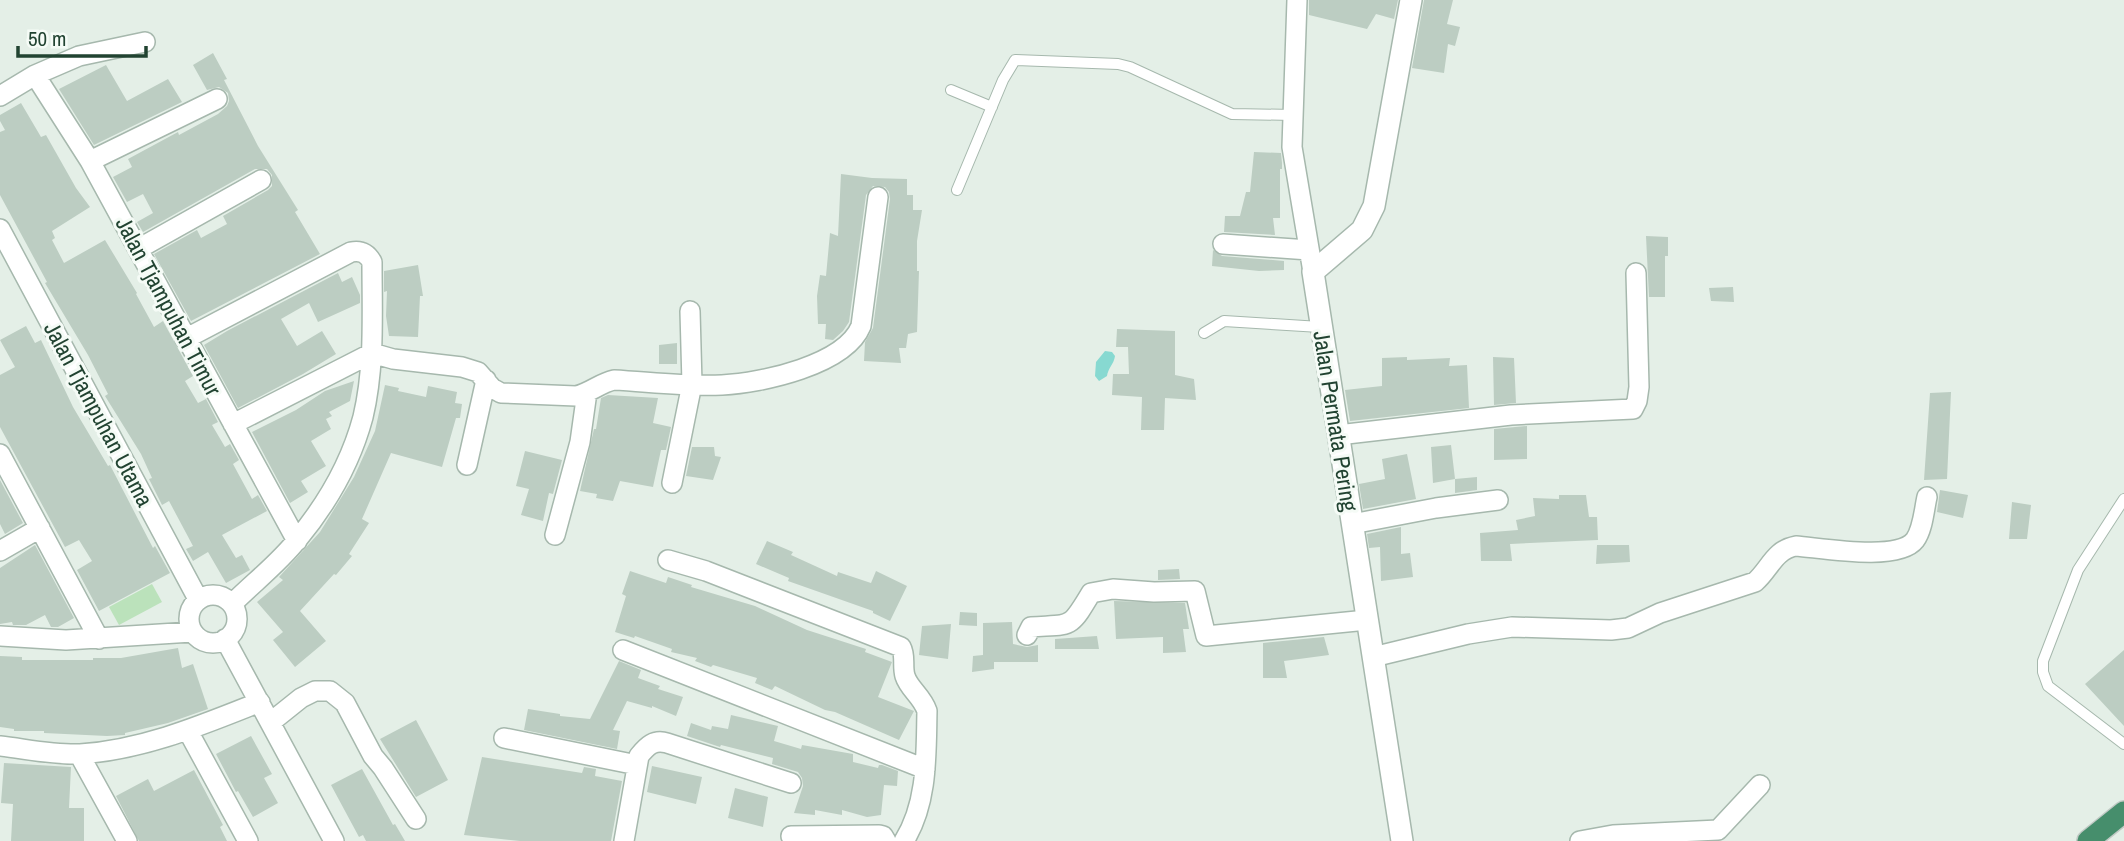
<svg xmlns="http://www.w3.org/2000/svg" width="2124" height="841" font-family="'Archivo Narrow',sans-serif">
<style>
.green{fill:#bbe2bb}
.water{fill:#87d9d1}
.building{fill:#bccdc2}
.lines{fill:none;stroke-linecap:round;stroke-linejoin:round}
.service-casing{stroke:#a6b8ad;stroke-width:12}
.minor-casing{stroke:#a6b8ad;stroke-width:22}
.tertiary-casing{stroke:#a6b8ad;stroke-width:24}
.trunk-casing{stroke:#c1cac5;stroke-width:24}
.service{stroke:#fff;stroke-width:10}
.minor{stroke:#fff;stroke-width:19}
.tertiary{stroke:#fff;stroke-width:21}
.trunk{stroke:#468e6c;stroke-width:21}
.labels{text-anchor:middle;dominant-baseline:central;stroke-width:6;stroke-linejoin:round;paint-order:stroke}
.street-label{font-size:23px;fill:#214331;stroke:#f5fbf6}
</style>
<rect width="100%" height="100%" fill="#e4efe7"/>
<path class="green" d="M152 584 162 602 119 625 109 607Z"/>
<path class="water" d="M1105 351 1112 352 1115 356C1114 364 1108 368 1107 376L1099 381 1095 376 1096 362Z"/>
<path class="building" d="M1309 0H1398L1394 19 1376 14 1367 29 1309 15Z
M1424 0H1453L1447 24 1460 27 1455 46 1448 44 1444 73 1412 68Z
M213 53 227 79 224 80 258 146 298 210 295 212 320 254 191 321 154 254 197 230 201 238 227 224 223 216 268 190 272 186V175L267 169H255L143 232 137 222 153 213 143 194 127 202 113 177 132 167 128 159 178 132 179 135 218 114 227 106 229 101 228 93 219 87 207 90 193 65Z
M106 65 127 101 168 79 182 102 94 145 59 89Z
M21 103 41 137 46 135 76 188 90 207 52 231 55 238 52 240 64 263 105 240 137 293 136 294 154 327 163 321 193 376 185 381 198 403 206 399 218 422 212 425 225 447 230 444 239 460 233 464 252 499 258 495 267 511 222 535 236 558 242 555 250 570 226 583 208 552 193 561 186 549 193 546 169 501 162 505 149 479 152 478 141 454 105 396 108 394 88 355 45 283 47 282 0 195V132L5 130 0 121V115Z
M1254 152 1281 153 1282 163V169H1280V218H1273L1275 235 1224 232 1225 216H1240L1246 192H1250Z
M841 174 872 178 907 179V195H913V210H922L917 241V271H919L917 332 908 334 906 348H899L901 363 864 361 865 342 873 328 890 199 889 192 885 187 873 186 866 195 849 322 843 331 833 340 825 339 826 324H818L817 296 820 275 826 276 830 233 838 236Z
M1646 236 1668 237V256H1665V297H1649Z
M1213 250 1222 256 1284 261V270L1259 271 1212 266Z
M418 265 423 296H420L418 337 389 336 386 316 387 291 384 292V271Z
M338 273 342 282 352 277 360 295V303L318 322 309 303 281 319 297 346 322 331 336 354 303 374 238 408 204 345 227 331Z
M1733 287 1734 302 1711 301 1709 288Z
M26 326 35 343 41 340 73 407 108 466 110 465 153 548 155 546 170 573 99 611 77 570 92 561 79 540 65 547 0 427V375L15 367 0 340Z
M1117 329 1175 331V375L1194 379 1196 400 1165 398 1164 430H1141L1142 397 1112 395 1113 374H1129L1128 347H1116Z
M677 343V364H659V345Z
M1407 357V360L1450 358 1449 366 1467 365 1469 408 1350 421 1345 390 1382 386V358Z
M1493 357 1514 358 1516 403 1494 405Z
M354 381 350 401 329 412 332 416 326 419 331 429 311 441 326 466 301 481 308 492 290 503 252 432 296 410 325 391Z
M385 385 399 388 398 391 426 397 428 386 457 392 455 403 462 404 460 418H456L442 467 391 453 362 519 369 523 349 554 352 556 336 575 334 574 300 611 326 641 295 667 273 640 283 632 257 602 283 580 279 577 320 532 354 477 375 431Z
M1951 392 1947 479 1924 480 1930 393Z
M608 395 658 398 653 423 671 427 666 450H661L653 487 620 481 613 501 596 498 597 494 580 491 594 429H596L601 398Z
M1527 426V459L1494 460V429Z
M1451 445 1455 479 1433 483 1431 447Z
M692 447H714L715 456 721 457 713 480 686 476Z
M525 451 562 460 553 494 549 493 543 521 521 515 529 489 516 486Z
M1407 454 1416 499 1363 509 1359 484 1385 479 1382 459Z
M1477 477V490L1455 493V479Z
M0 480 23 523 5 534 0 524Z
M1940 490 1968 495 1963 518 1937 512Z
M1559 495H1586L1589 517H1597L1598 540 1510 544 1512 561H1481L1480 533 1518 530 1516 520 1535 516 1533 498 1559 499Z
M2012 502 2031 505 2027 539H2009Z
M1401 527V554L1410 553 1413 577 1381 581 1380 547 1369 548 1367 534Z
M767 541 793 552 791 555 837 576 838 572 871 583 876 571 907 586 890 621 873 613V611L788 581 789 578 756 564Z
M35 545 74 618 58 627H51L45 615 26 625H13L12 622 0 624V568Z
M1597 545H1629L1630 562 1596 564Z
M1179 569 1180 579 1158 580V570Z
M630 571 666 583 668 577 692 585 691 587 755 606 807 630 866 649 865 652 892 662 878 697 914 711 899 740 835 712 825 710 775 686 772 690 755 683 757 678 713 665 711 667 695 661 697 658 671 652 672 649 635 636 634 638 615 632 626 596 622 594Z
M1114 601 1185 603 1189 629H1183L1186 652 1163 653V637L1116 639Z
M960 612 977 613V626L959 625Z
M1012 622 1013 644 1027 647 1038 645V662H994V669L972 672 973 656 983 655V623Z
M951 624 948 659 919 655 922 626Z
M1097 636 1099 649H1055V639Z
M1324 637 1329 655 1284 661 1287 678H1263V643Z
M178 648 182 668 193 664 208 709 168 723 125 733V735L107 736 44 733V731H14V729L0 727V656L22 657V660H93V658H121Z
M2124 650V726L2085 684Z
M619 661 641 670 638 678 660 686 658 689 683 697 676 716 652 706V708L627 701 613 730 620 731 617 749 524 730 528 709 560 714V716L590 719Z
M731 715 778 726 774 741 801 749 802 745 853 754V762L878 768 879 765H882L898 771 897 786 884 785 881 815 867 817 842 810V815L815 810V815L794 813 803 786 802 778 798 772 772 764 773 758 721 745 720 747 687 736 691 723 711 730 712 726 728 729Z
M416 720 448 780 416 797 380 739Z
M251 736 272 774 264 778 278 803 253 817 238 791 236 792 216 754Z
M482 757 582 773 584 767 596 769 595 776 622 781 611 841H520L464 835Z
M4 763 71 767 69 808H84V841H11L13 804 1 803Z
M652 766 702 777 696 804 647 792Z
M362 769 393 825 395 824 405 841H366L363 835 359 837 331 785Z
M194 770 223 825 220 827 227 841H139L116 796 148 779 154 791Z
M735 788 768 797 763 827 728 818Z"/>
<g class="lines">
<g class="service-casing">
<path id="service" d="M951 90 992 107
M957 190 1003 80 1015 60 1118 64 1130 67 1232 114 1293 115
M1204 333 1224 321 1320 327
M2124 499 2078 570 2043 661V672L2048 686 2124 744"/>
</g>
<g class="minor-casing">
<path id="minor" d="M1297 0 1292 147 1313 272
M35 75 90 161 297 541
M0 96 35 75 79 56 145 42
M90 161 217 99
M0 229 198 599
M1223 244 1309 250
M138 249 261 180
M185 339 351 252C361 250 367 253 372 262 372 313 375 367 363 417 351 462 326 505 297 540 279 563 253 583 232 604
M233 424 372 353 393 359 462 367 478 372 492 388 501 393 576 396C590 393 600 383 614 380 650 382 687 387 722 385 762 383 845 365 861 326L878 197
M1338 435 1511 415 1633 409 1637 401 1639 387 1636 273
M0 454 99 639
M467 465 486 380
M672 483 692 384 690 311
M1352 524 1436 508 1498 500
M555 535 580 442 587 392
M0 551 40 528
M668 560 706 571 901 647C906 656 902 666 905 676 909 689 922 696 927 711 926 754 928 803 904 841
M189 619a24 24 0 1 1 48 0a24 24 0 1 1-48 0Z
M1027 635 1031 627C1072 624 1069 630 1091 593L1113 589 1154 592 1195 591 1206 636 1367 620
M0 636 66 640 192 632
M225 639 334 841
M623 650 925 769
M1373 657 1468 634 1512 627 1611 630 1628 628 1660 613 1755 582C1770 569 1774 550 1796 546 1822 548 1898 562 1915 540 1923 529 1924 510 1927 497
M271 722 301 698 315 691H330L345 703 373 756 383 768 416 819
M188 731 248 841
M504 738 637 765
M0 746C26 749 54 755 80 754 143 750 202 725 260 702
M79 754 127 841
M791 836 879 835 883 836 886 841
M624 841 639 756C647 746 654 739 667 743L791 783
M1580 841 1613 835 1718 830 1760 785"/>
</g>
<g class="tertiary-casing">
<path id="tertiary" d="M1402 841 1313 272 1362 230 1374 206 1411 0"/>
</g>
<g class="trunk-casing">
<path id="trunk" d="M2088 841 2124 812"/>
</g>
<use href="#service" class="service"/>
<use href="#minor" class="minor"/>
<use href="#tertiary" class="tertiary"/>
<use href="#trunk" class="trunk"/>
</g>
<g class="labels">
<g class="street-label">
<text transform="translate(169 306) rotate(62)">Jalan Tjampuhan Timur</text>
<text transform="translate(99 414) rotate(62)">Jalan Tjampuhan Utama</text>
<text transform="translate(1336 421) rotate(81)">Jalan Permata Pering</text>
</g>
</g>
<path d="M18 46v10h128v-10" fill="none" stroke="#214331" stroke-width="3.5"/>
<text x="28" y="46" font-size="21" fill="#214331" stroke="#f5fbf6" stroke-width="5" paint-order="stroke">50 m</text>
</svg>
